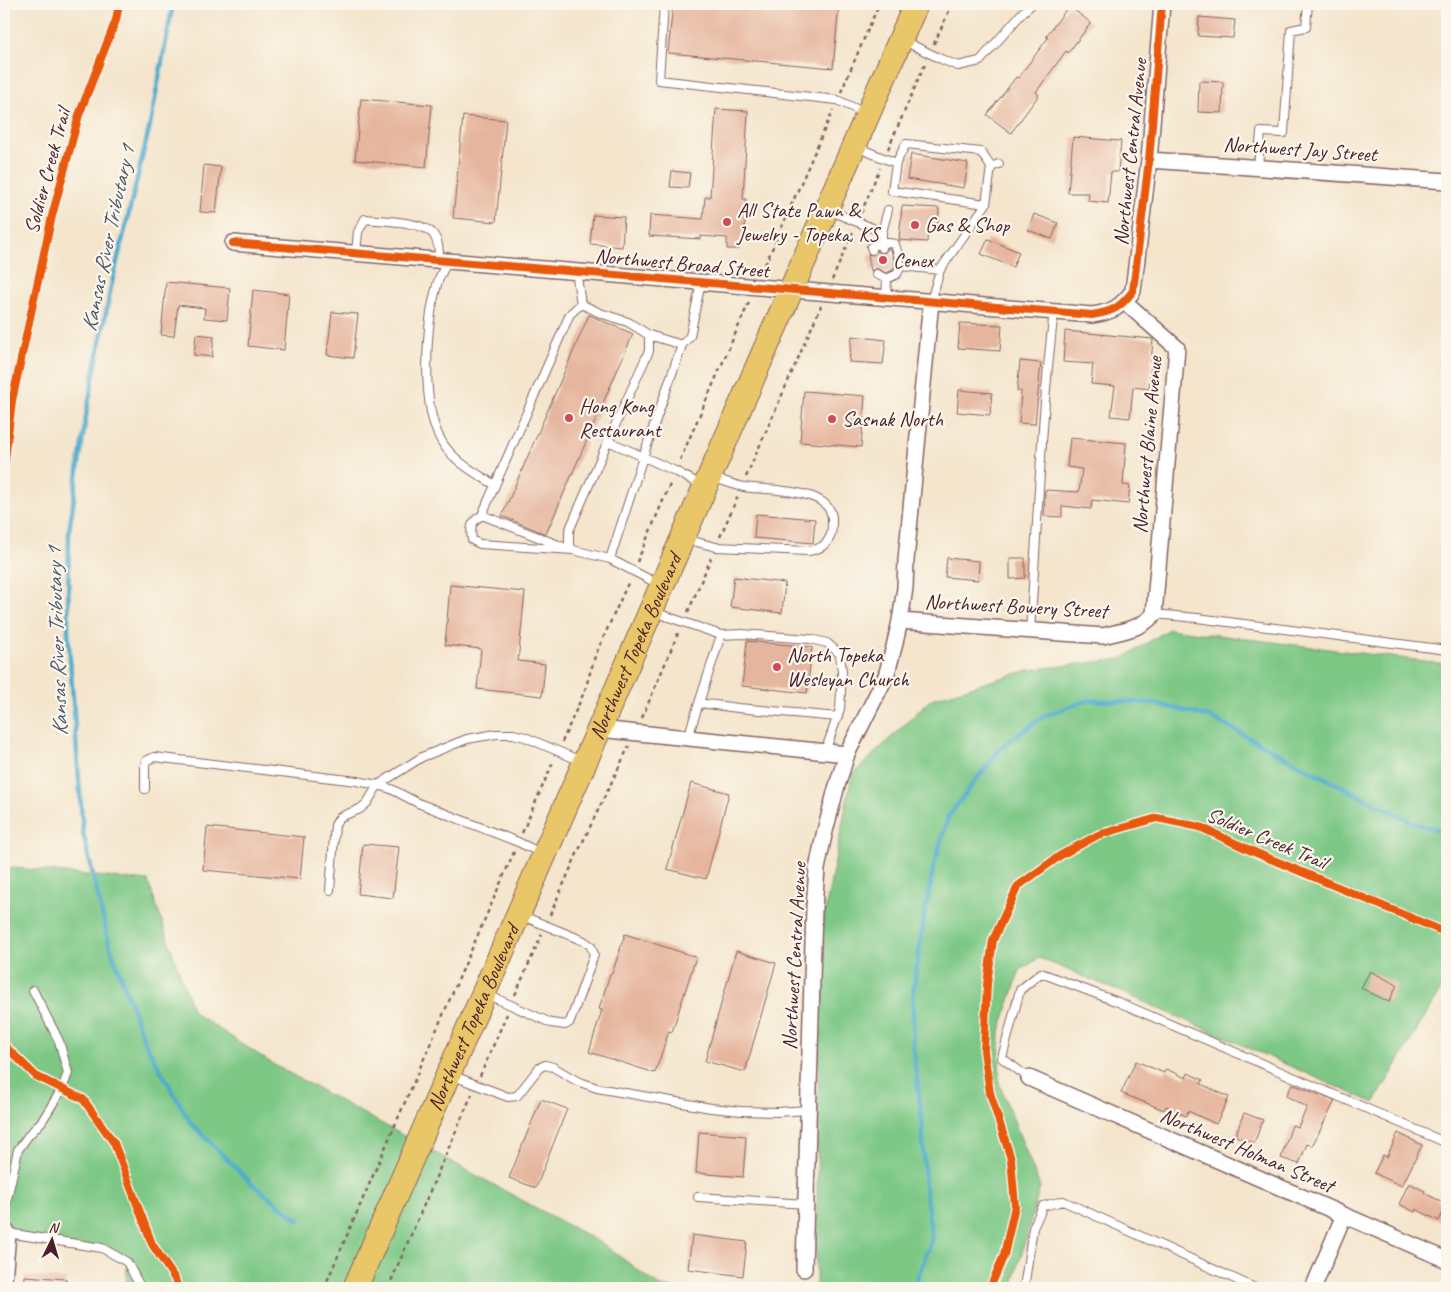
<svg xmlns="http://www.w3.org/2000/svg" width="1451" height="1292" font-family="Caveat,sans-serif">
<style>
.green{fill:#7dc885;stroke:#647458}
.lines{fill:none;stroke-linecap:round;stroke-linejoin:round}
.stream{stroke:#4eabcd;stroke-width:4.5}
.building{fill:#e6b59d}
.service-casing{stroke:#866463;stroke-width:10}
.minor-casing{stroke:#866463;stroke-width:18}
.primary-casing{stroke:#866463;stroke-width:26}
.path{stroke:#866463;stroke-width:2.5;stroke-dasharray:4 4;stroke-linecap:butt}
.service{stroke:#fff;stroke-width:8}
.minor{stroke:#fff;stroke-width:15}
.primary{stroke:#e9c769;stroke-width:24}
.cycleway-casing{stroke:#fbf7ec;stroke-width:11}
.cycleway{stroke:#e8590c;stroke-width:8}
.poi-dot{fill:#d1495b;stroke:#fbf7ec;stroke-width:2}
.labels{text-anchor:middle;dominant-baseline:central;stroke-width:4.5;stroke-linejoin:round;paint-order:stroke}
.street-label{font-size:21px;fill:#4a1f2b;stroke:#fbf7ec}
.poi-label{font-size:21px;fill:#4a1f2b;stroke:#fbf7ec;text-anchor:start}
.water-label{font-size:22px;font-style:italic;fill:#4c576c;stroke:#fbf7ec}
</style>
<rect width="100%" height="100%" fill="#fbf7ec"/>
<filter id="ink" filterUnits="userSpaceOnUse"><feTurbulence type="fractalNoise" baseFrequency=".02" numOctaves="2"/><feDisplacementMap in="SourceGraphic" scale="10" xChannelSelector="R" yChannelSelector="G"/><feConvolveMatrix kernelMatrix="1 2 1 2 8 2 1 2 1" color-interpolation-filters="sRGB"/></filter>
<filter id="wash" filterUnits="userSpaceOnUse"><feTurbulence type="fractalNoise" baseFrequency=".0096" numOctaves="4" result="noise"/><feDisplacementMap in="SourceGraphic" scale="20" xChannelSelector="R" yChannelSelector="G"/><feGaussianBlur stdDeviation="1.12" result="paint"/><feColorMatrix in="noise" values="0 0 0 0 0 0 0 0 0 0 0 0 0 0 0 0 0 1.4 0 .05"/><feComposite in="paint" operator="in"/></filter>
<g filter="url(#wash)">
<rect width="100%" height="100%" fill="#f4e5cc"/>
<path class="green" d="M1169 629 1447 664V979L1374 1103 1126 994 1039 958 1020 970 1000 1031 999 1083 1040 1187 1012 1288H816L820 936 852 775 931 699 1028 670 1122 659Z
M4 867 148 881 193 1012 276 1066 604 1245 661 1287 673 1288H126L127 1262 102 1248 4 1239Z"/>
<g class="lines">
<path class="stream" d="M173 4 150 125 111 287 87 410 69 531 68 632 83 833 109 943 144 1041 190 1122 251 1183 299 1220
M444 1286 449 1288
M908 1288 916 1281 932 1240 925 1186 922 1119 913 1049V992L921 936 933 869 948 817 975 781 1004 745 1044 716 1089 700 1152 703 1210 717 1321 776 1416 824 1447 832"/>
</g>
<g id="blocks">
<path class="building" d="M673 4H839L833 68 668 53Z
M1069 6 1091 23 1068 53 1066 51 1036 92 1039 95 1011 133 987 115 1016 77 1018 78 1048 38 1046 36Z
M1199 17 1235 20 1233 38 1198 36Z
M1199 81 1223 82 1222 113 1198 112Z
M361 99 432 105 426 167 355 160Z
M716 109 748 111 743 199H746L744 240 739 249H727V238L701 236V239L649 236 650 215 703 219 705 197H710Z
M463 116 506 120 496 222 453 218Z
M1073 137 1121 141 1118 172H1111L1108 203 1088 201 1089 193H1068Z
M911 154 968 163 964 188 907 179Z
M204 165 221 167 216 213 200 212Z
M672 171 690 173 688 188 670 187Z
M902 206 939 208 938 225 928 224 927 242 899 240Z
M1034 214 1058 223 1052 239 1028 230Z
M593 215 624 217 622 247 590 244Z
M988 239 1019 252 1013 267 981 254Z
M888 249H891L895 265 893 270 886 273 876 268 871 271 868 254 873 255 877 251 880 253H884Z
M166 282 230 288 227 320 204 318 205 308 178 305 174 336 161 335Z
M253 290 289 294 284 350 248 346Z
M332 312 358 314 353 358 327 355Z
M589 315 633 334 546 534 502 516Z
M960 323 1002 325 1000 351 958 348Z
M1065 331 1153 339 1149 389 1133 387 1130 418 1111 416 1115 386 1091 384 1093 364 1063 362Z
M196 334 214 336 212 357 194 355Z
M852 336 886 340 883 364 849 362Z
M1020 361 1041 363 1035 424 1019 423 1021 391H1017Z
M959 390 992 393 990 415 957 412Z
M804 391 865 396 861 447 800 442Z
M1070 438 1126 443 1123 485 1130 486 1128 504 1092 500 1091 509 1062 506V517L1044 516 1045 490 1079 492 1082 469 1067 467Z
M756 514 815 519 813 543 754 538Z
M947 558 979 561 978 580 945 577Z
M1010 558H1025V578L1010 579Z
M734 577 785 583 782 613 730 607Z
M450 585 525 592 518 661 545 664 542 696 477 689 481 649 445 645Z
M747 641 812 647 807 693 742 686Z
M691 783 729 793 706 879 667 869Z
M207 827 304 837 300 879 203 870Z
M363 844 399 847 393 898 358 894Z
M625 934 696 957 672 1032 669 1031 655 1073 589 1052 602 1010 599 1009 610 974H612Z
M736 951 776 963 745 1072 705 1061Z
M1370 971 1397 985 1389 1002 1361 988Z
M1136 1061 1164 1073 1166 1069 1186 1078 1188 1073 1203 1080 1201 1084 1229 1097 1216 1124 1188 1111 1186 1116 1166 1106 1164 1110 1121 1093Z
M1292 1084 1335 1101 1312 1146 1307 1144 1299 1164 1281 1158 1292 1125 1298 1127 1307 1107 1286 1096Z
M541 1099 567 1109 536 1188 509 1178Z
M1244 1113 1263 1120 1254 1143 1235 1136Z
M699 1132 746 1136 743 1177 696 1173Z
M1398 1133 1422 1145 1402 1186 1374 1173 1383 1155 1387 1157Z
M1409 1183 1425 1191 1424 1193 1447 1204 1439 1221 1416 1209 1415 1212 1399 1204Z
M692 1235 747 1242 743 1276 688 1269Z
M25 1276 66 1279 65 1288H24Z"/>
</g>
</g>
<g filter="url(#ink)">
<use href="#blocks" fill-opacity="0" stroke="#866463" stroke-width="1"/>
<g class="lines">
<g class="service-casing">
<path id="service" d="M664 4 659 80 837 100 865 113
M902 40 941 59 958 66 980 61 1023 12 1032 4
M856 147 896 163 906 144 981 152 991 167
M896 163 892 191 986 204
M1258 167 1261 132 1284 133 1291 30 1306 27 1308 4
M828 210 882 232V242L895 244 901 266 940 270
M882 232 888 210
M872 250 871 247 882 242V248
M356 253 358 232 365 219C381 221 423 221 433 234 439 242 439 250 439 260
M448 261C444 269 439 276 437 285 426 324 420 407 442 442 454 462 476 473 495 485
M576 271 581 304 600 313 628 322 649 335V351L608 441
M876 274 887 279
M886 297 887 279 897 274 901 266
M931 301 940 270 986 204 991 167 999 164
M649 335 682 345 690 336 701 282
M482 515 566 548
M685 539 716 547 808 551C817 550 826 546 830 537 832 533 832 527 832 522 835 487 767 491 744 487 733 485 722 480 711 477
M573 550 480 544 472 540C470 527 471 522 482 515L570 314 581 304
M610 559 643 457 682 345
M660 585 610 559 573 550 569 544V531L608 441 675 471 703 486
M654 612 721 635 688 737
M1154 614 1197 618 1447 650
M1030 630C1038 524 1041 417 1054 311
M721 635 741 634 810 639 827 643 840 654 842 672 840 709 825 752
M699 703 738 708 838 717
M145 789V766L146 761 154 757 357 781 378 785 391 789 418 803 518 842 543 854
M330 890 335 825 340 817 360 809 367 803 378 785 422 757 467 739 496 734H513L525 737 583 762
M486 994 551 1023 565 1025 570 1022 594 955 591 946 584 941 520 915
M451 1075 508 1097 517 1096 539 1068 545 1065 553 1067 577 1081 597 1088 711 1108 741 1111 777 1112 808 1110
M1029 1078 1002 1058 1020 990 1041 973 1118 1002 1447 1143
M698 1197 806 1204
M4 1224V1212L18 1150 28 1136 42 1121 62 1089 68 1073 59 1041 33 990
M7 1231 8 1233 102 1248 127 1262 141 1288
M1024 1288 1033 1228 1043 1206 1063 1201 1255 1288"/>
</g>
<g class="minor-casing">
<path id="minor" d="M1149 160 1447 181
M233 243 1092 315C1112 312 1120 308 1133 291L1149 160 1162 4
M900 621 1103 636C1121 631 1142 629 1154 614L1177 348 1125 302
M599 729 847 754
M1029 1078 1447 1260
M804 1269 814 907 817 869 824 835 836 789 847 754 886 676 894 647 900 621 905 588 906 560 931 301
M4 1280 8 1233
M1313 1288 1344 1215"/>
</g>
<g class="primary-casing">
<g id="primary">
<path id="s1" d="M355 1288 916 4"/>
</g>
</g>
<path class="path" d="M934 44 952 4
M841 92 879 4
M888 149 926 62
M861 213 880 168
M762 272 833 110
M832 280 853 232
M680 460 750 300
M746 477 821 306
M720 537 738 496
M637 562 671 482
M688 612 711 558
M642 718 679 631
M562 742 585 690 595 656 629 581
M522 833 554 760
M550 915 576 856 629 746
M515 995 542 934
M480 1076 507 1014
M324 1288 514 852
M388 1288 472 1094"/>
<use href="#service" class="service"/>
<use href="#minor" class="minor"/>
<use href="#primary" class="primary"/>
<g class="cycleway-casing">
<path id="cycleway" d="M233 243 1092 315C1112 312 1120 308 1133 291L1149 160 1162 4
M4 469 12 401 52 216 79 115 116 20 119 4
M4 1045 36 1076 83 1099 114 1143 152 1244 175 1279 178 1288
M990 1288 1004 1255 1015 1206 1011 1159 990 1093 984 1051 987 984 993 940 1018 886 1061 855 1098 835 1157 818 1200 827 1254 852 1447 933"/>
</g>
<use href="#cycleway" class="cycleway"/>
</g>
</g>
<g class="poi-dot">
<circle cx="727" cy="222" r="5"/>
<circle cx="915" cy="225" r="5"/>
<circle cx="883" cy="260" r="5"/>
<circle cx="569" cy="418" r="5"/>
<circle cx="832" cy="419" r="5"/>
<circle cx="777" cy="667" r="5"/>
</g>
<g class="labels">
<g class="street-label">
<text transform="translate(1300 149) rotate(4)">Northwest Jay Street</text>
<text transform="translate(1130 152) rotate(-84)">Northwest Central Avenue</text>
<text transform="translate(47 171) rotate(-75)">Soldier Creek Trail</text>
<text transform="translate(682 263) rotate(5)">Northwest Broad Street</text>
<text transform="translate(1147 445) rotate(-85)">Northwest Blaine Avenue</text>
<text transform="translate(1016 606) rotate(3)">Northwest Bowery Street</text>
<text stroke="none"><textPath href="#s1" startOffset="700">Northwest Topeka Boulevard</textPath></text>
<text transform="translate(1267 838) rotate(23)">Soldier Creek Trail</text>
<text transform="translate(794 956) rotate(-87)">Northwest Central Avenue</text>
<text stroke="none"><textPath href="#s1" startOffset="295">Northwest Topeka Boulevard</textPath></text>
<text transform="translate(1247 1150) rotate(23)">Northwest Holman Street</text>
</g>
<g class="poi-label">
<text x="737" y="210">All State Pawn &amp;<tspan x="737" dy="24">Jewelry - Topeka, KS</tspan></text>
<text x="925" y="225">Gas &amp; Shop</text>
<text x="893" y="260">Cenex</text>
<text x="579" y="406">Hong Kong<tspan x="579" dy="24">Restaurant</tspan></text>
<text x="842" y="419">Sasnak North</text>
<text x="787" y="655">North Topeka<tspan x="787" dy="24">Wesleyan Church</tspan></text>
</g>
<g class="water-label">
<text transform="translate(108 239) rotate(-78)">Kansas River Tributary 1</text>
<text transform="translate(57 642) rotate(-92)">Kansas River Tributary 1</text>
</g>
</g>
<rect width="1451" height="1292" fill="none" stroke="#fbf7ec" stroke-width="20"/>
<g transform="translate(52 1240) rotate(5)" stroke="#fbf7ec" stroke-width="4" paint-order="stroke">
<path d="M0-4L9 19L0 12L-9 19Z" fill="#4a1f2b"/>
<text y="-8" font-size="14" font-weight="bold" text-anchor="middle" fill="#4a1f2b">N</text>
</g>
</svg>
